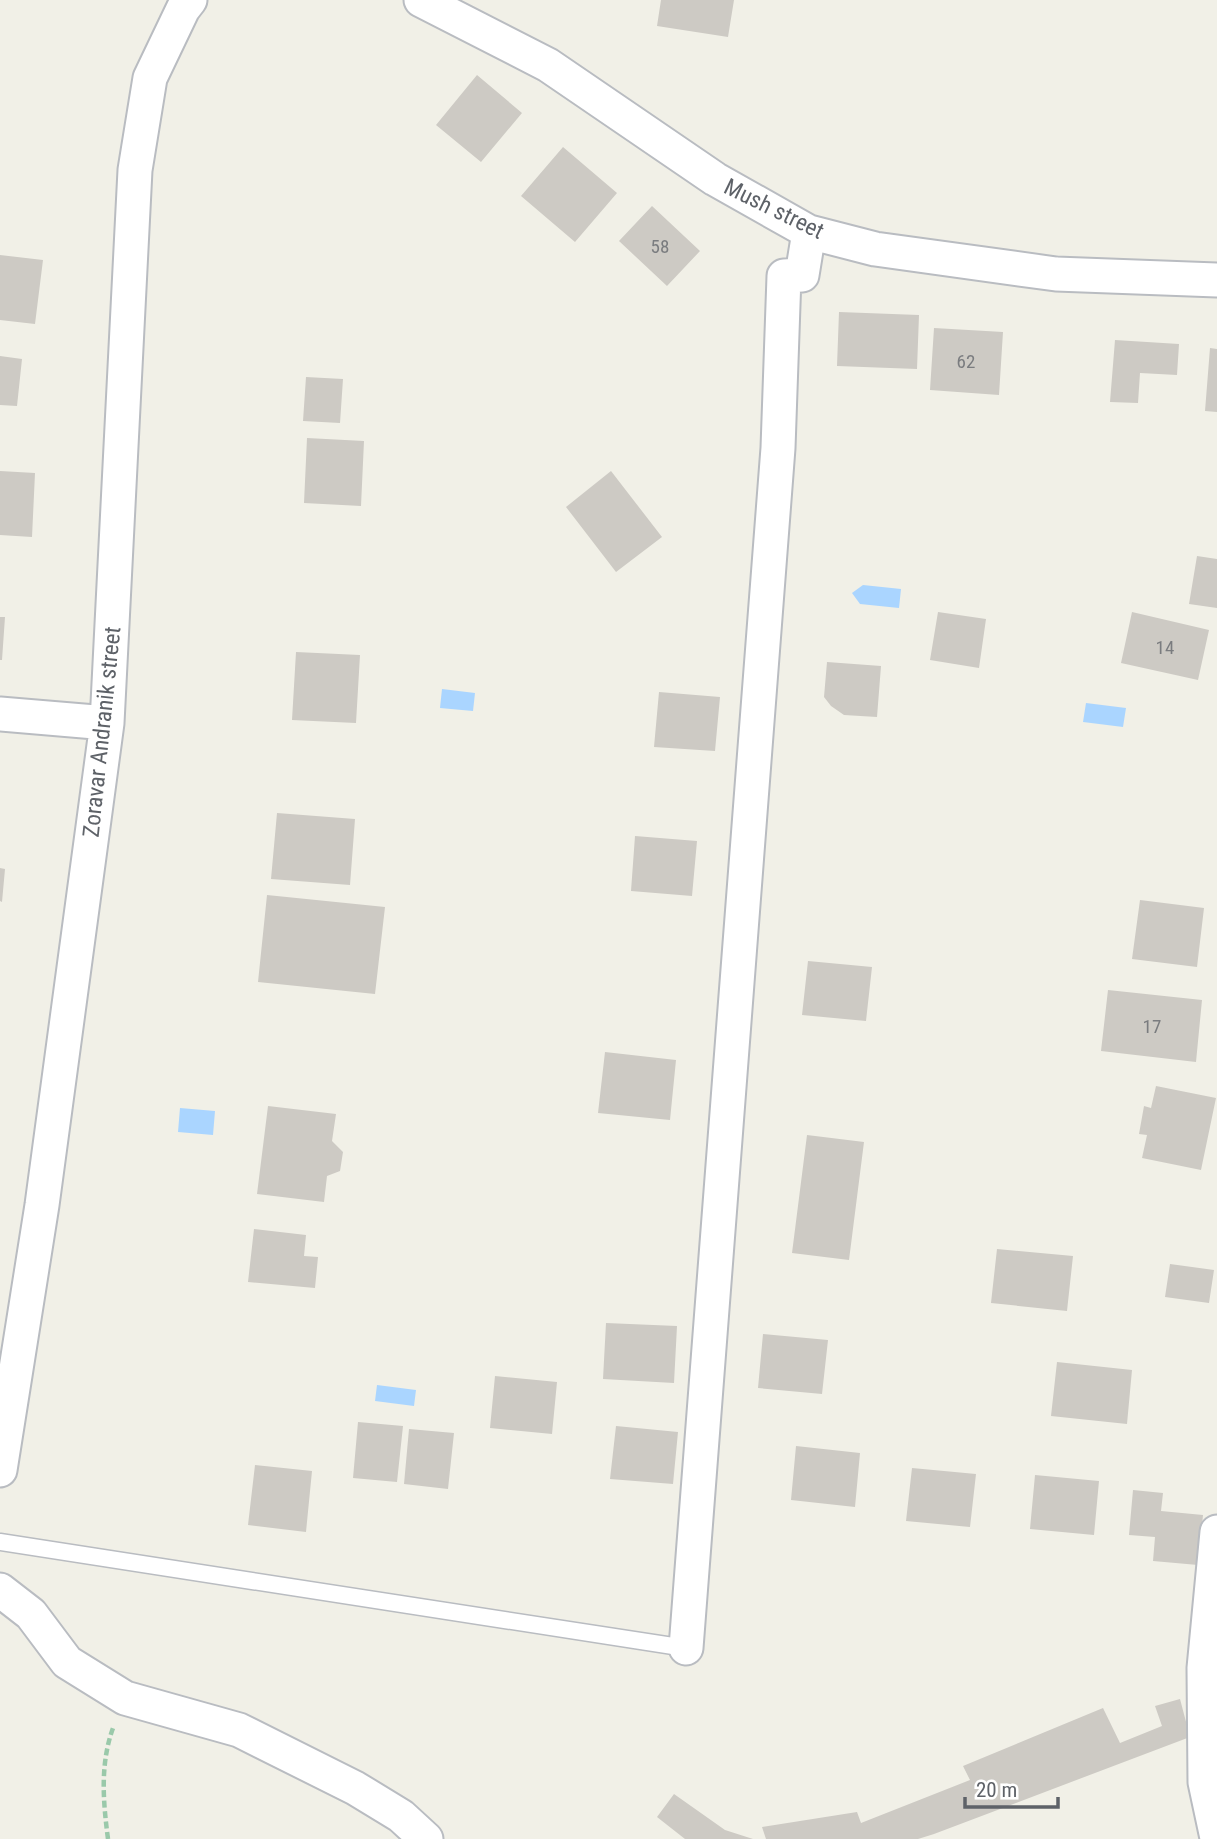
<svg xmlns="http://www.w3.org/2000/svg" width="1217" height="1839" font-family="'Roboto Condensed',sans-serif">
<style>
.water{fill:#aad5ff}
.building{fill:#cdcac4}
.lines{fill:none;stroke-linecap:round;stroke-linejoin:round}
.service-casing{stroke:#b9bcc1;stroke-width:19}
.minor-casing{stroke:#b9bcc1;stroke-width:37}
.path{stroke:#9ac9aa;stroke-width:4.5;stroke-dasharray:7 3.5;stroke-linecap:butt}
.service{stroke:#fff;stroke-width:16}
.minor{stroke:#fff;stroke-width:33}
.labels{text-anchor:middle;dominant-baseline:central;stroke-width:5;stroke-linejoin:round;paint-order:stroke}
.number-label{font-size:19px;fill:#7a7c7f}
.street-label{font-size:23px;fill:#5e6268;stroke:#fff}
</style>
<rect width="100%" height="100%" fill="#f1f0e7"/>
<path class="water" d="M863 585 901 589 899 608 860 604 852 593Z
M442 689 475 693 473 711 440 708Z
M1086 703 1126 708 1123 727 1083 722Z
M180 1108 215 1111 213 1135 178 1132Z
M377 1385 416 1390 414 1406 375 1401Z"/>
<path class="building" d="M661 0H734L728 37 657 26Z
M477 75 522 113 481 162 436 125Z
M563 147 617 193 575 242 521 196Z
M652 206 700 251 667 286 619 241Z
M0 255 43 260 35 324 0 320Z
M839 312 919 315 917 369 837 366Z
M934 328 1003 332 999 395 930 390Z
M1115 340 1179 344 1177 375 1140 373 1138 403 1110 402Z
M1210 348 1217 349V412L1205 411Z
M0 356 22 359 17 406 0 405Z
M306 377 343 379 340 423 303 421Z
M307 438 364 441 361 506 304 503Z
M0 471 35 473 32 537 0 535Z
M611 471 662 537 616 572 566 507Z
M1197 556 1217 559V608L1189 604Z
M938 612 986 619 979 668 930 660Z
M1132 612 1209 630 1198 680 1121 663Z
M0 617H5L2 660H0Z
M296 652 360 655 356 723 292 720Z
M827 662 881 666 877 717 844 715 831 706 824 697Z
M659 692 720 697 715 751 654 747Z
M277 813 355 819 350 885 271 879Z
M635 836 697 841 692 896 631 891Z
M0 868 5 869 2 902 0 901Z
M267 895 385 907 375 994 258 982Z
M1140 900 1204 908 1197 967 1132 959Z
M808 961 872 967 866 1021 802 1015Z
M1108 990 1202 1000 1196 1062 1101 1051Z
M605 1052 676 1060 670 1120 598 1113Z
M1156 1086 1216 1098 1201 1170 1142 1158 1147 1135 1139 1134 1144 1106 1151 1108Z
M268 1106 336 1114 332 1141 343 1152 340 1171 327 1176 324 1202 257 1194Z
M807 1135 864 1142 849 1260 792 1253Z
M254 1229 306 1235 304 1256 318 1257 315 1288 248 1282Z
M997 1249 1073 1256 1067 1311 991 1303Z
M1170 1264 1214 1270 1209 1303 1165 1297Z
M606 1323 677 1326 674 1383 603 1379Z
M763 1334 828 1340 822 1394 758 1388Z
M1057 1362 1132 1370 1127 1424 1051 1416Z
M495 1376 557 1382 552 1434 490 1428Z
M358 1422 403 1426 397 1482 353 1478Z
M616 1426 678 1432 673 1484 610 1479Z
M409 1429 454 1433 448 1489 404 1484Z
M796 1446 860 1453 855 1507 791 1500Z
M255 1465 312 1471 306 1532 248 1525Z
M912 1468 976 1474 970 1527 906 1521Z
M1035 1475 1099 1481 1094 1535 1030 1529Z
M1133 1490 1163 1493 1161 1511 1203 1515 1198 1565 1153 1561 1155 1537 1129 1535Z
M1180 1699 1190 1737 934 1834 918 1839H766L762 1827 857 1812 861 1823 970 1780 963 1766 1103 1708 1120 1743 1162 1726 1155 1706Z
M674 1794 725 1830 753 1839H685L657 1817Z"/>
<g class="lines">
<g class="service-casing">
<path id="service" d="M0 1542 686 1648"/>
</g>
<g class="minor-casing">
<path id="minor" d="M421 0 548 65 715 179 809 232 875 249 1056 274 1217 280
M0 714 107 723
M0 1470 42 1205 107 723 135 170 150 78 183 9 190 0
M1217 1532 1204 1668 1205 1782 1217 1838
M0 1590 31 1614 67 1662 125 1698 239 1730 355 1788 401 1816 426 1839
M686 1648 778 448 784 276 802 275 809 232"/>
</g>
<path class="path" d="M108 1839C103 1801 100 1764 113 1728"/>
<use href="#service" class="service"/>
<use href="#minor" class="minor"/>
</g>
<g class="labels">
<g class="number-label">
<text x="660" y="246">58</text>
<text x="966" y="361">62</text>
<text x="1165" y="647">14</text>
<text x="1152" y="1026">17</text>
</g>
<g class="street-label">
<text transform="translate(774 209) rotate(26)">Mush street</text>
<text transform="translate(102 732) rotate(-84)">Zoravar Andranik street</text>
</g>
</g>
<path d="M965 1797v10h93v-10" fill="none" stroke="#5e6268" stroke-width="3.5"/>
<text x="976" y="1797" font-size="21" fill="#5e6268" stroke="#ffffff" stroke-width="5" paint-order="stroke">20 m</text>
</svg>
